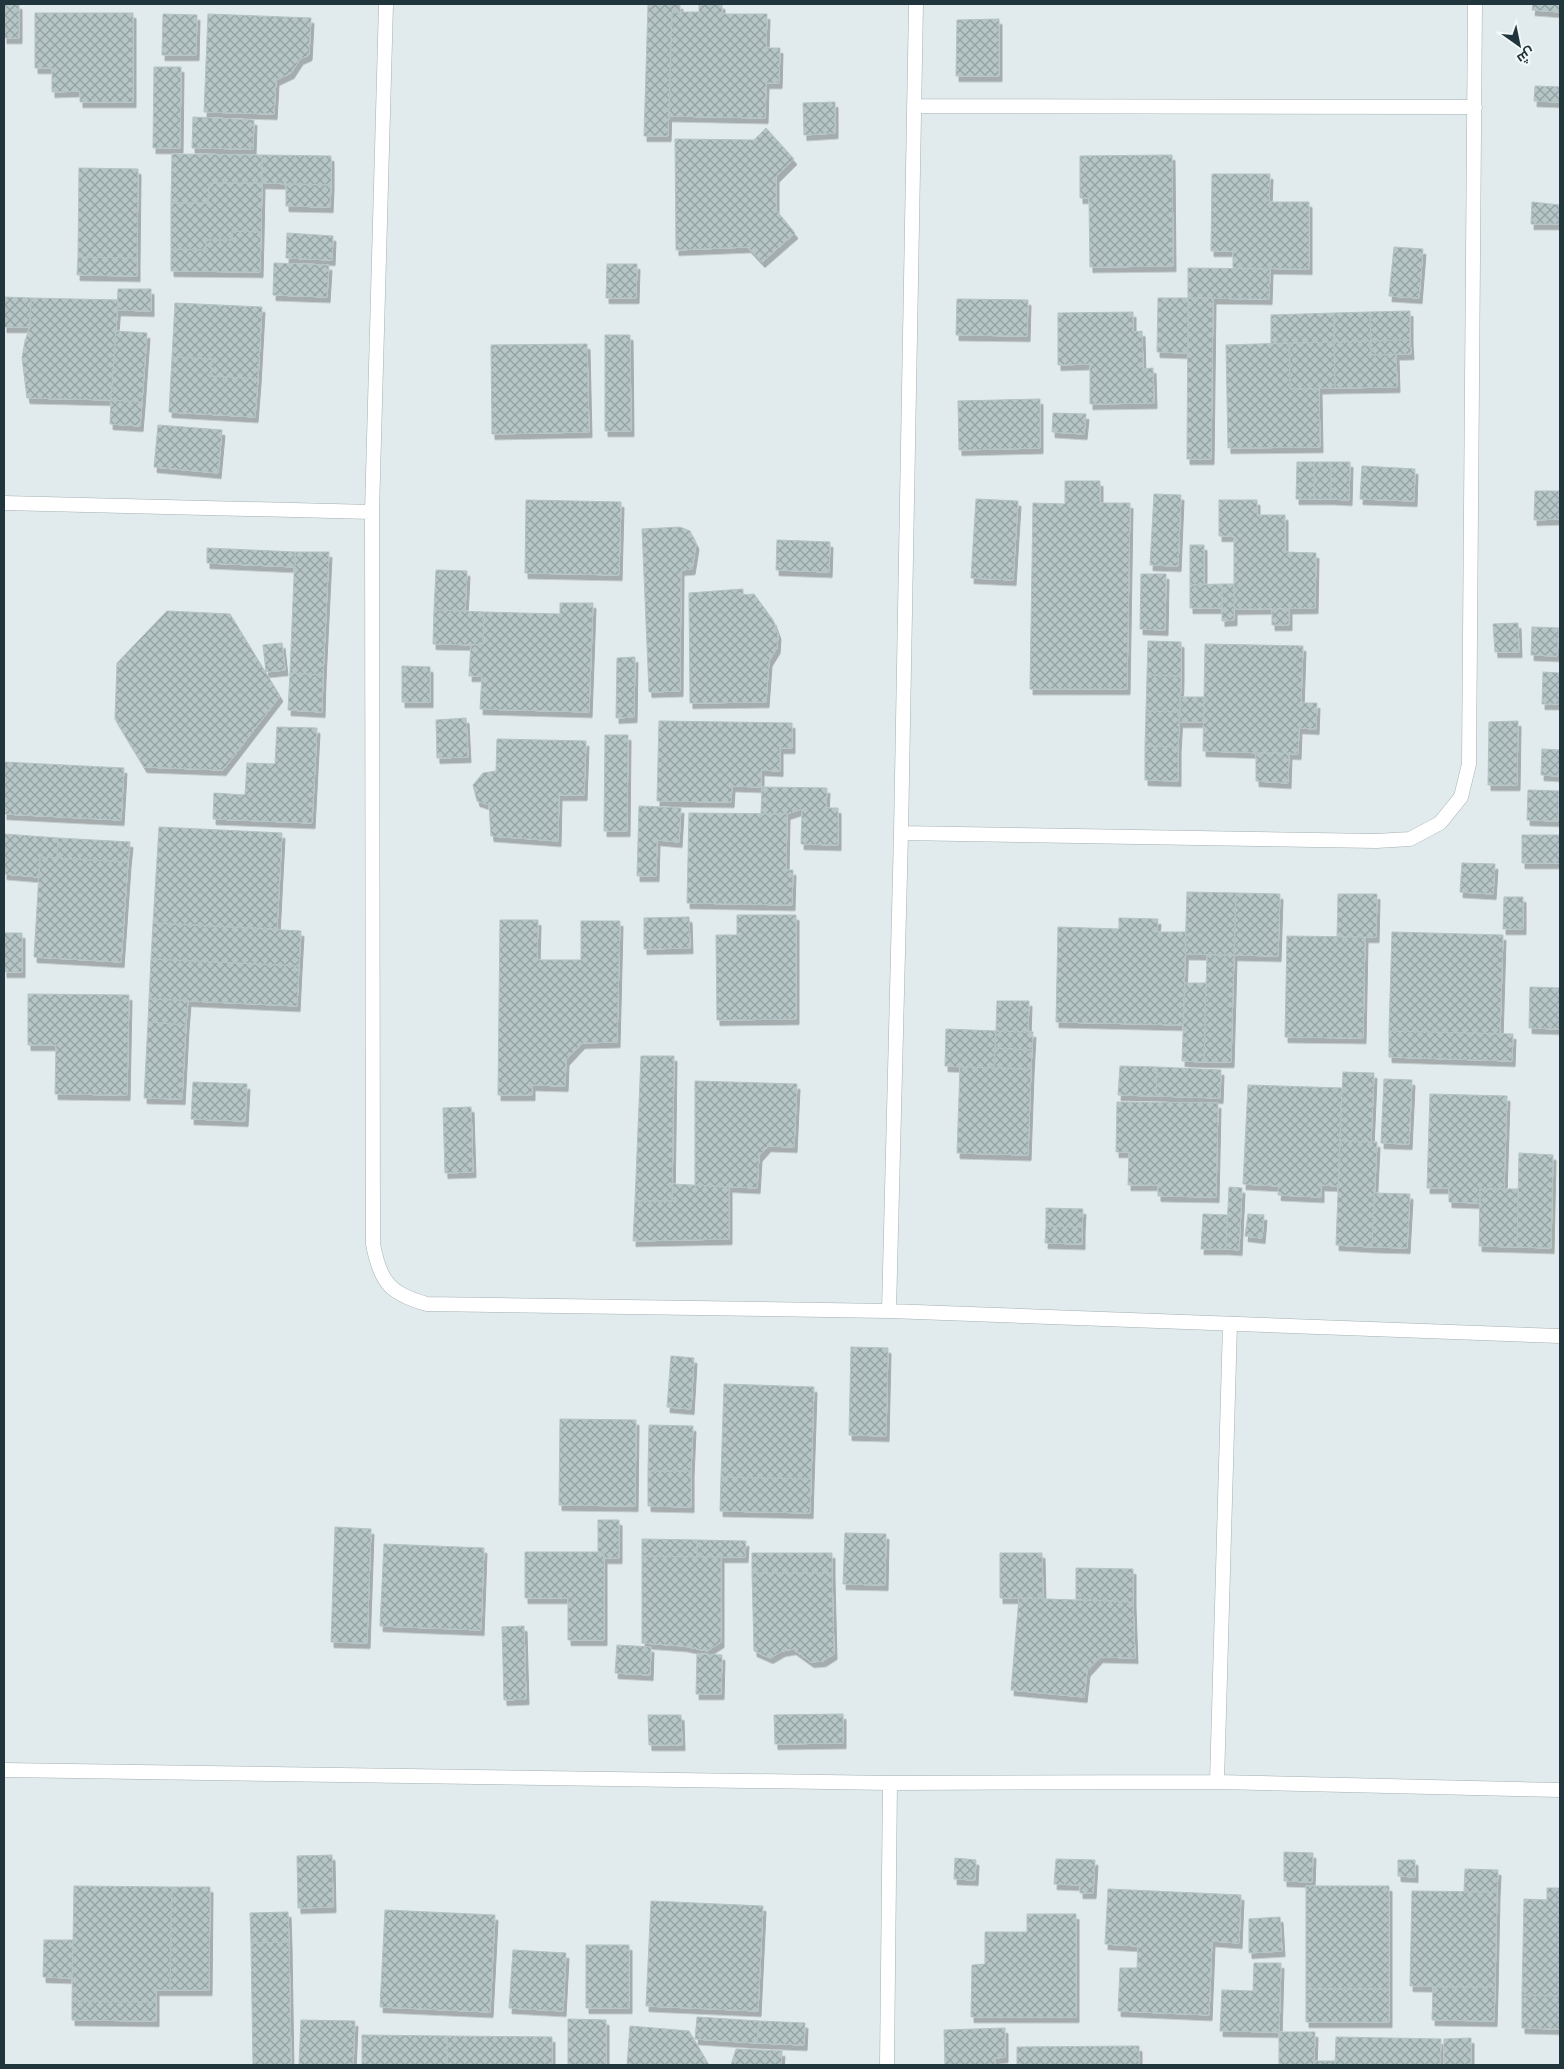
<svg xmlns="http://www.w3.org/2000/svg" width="1564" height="2069" font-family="Overpass,Cairo,sans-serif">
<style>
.building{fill:url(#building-cross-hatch);stroke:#b3c3c5;filter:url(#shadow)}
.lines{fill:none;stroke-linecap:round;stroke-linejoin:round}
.minor-casing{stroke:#a4b0b4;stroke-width:15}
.minor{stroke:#fff;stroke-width:14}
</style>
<defs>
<pattern id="building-cross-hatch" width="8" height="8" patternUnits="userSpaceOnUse" patternTransform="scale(1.25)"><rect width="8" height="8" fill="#b6c5c6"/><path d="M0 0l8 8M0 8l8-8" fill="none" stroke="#94a1a2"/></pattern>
<filter id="shadow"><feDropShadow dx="3" dy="5.5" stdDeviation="0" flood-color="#0004"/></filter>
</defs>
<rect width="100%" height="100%" fill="#e1eaec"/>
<path class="building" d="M4 4H19V38H4Z
M648 4H680V12H672L668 136H644Z
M699 4H722V14H767L766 48H780L779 83H766L765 118 669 116 672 12H699Z
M1533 4H1560V12L1532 10Z
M35 13H133V102H80V91L52 92V68H35Z
M163 14 197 15 196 55H162Z
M208 14 311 18 309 55 300 59 291 73 276 80 274 114 204 112Z
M999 19V76H956L957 20Z
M154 67H181L180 148H153Z
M1535 86 1560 87V102L1534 101Z
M835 102V133L804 135 803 103Z
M193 117 254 120 253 149 192 148Z
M766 128 794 159 776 177V210L795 233 762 262 748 247 676 250 675 139 754 140Z
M172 154 262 155V183H209L208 203H171Z
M262 155 331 156V185L262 183Z
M1172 155 1173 266 1090 267 1089 198H1080V156Z
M79 168 138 169 137 258 78 257Z
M1212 174H1270L1269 202H1309V269L1233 268V251H1211Z
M209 183H262L261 232 232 231V240H206V250L171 249V203H208Z
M286 184 331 185 330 207 286 206Z
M1532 202 1560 205V224H1531Z
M232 231 261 232 260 272 171 271V249L206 250V240H232Z
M287 233 333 236 332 260 286 258Z
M1394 247 1423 249 1419 298 1389 296Z
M78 257 137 258V276L77 275Z
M274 263 329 265 327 297 273 295Z
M607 264H637L636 298H606Z
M1188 268 1270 269 1269 299 1188 298Z
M118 289H151V311L117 310Z
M4 297 31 298 30 327H4Z
M31 298 118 300 111 400 27 398 22 358 25 341 30 327Z
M1158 298H1188V353L1157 352Z
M1188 298H1213L1211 459H1187Z
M957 299 1028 300 1027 336 956 335Z
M175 303 262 307 258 379 211 376 212 359 172 357Z
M1410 311V340L1371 341 1370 312Z
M1133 312V332L1142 331 1143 369 1153 368 1154 403 1090 404V364L1058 365V313Z
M1370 312 1371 341 1334 342V313Z
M1334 313V342L1271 344V315Z
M116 331 147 333 142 402 111 400Z
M605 335H630L631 431H605Z
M1410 340 1411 354 1371 355V341Z
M1371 341V355L1396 354 1397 387 1335 388 1334 342Z
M1334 342 1335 388 1290 389 1289 343Z
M1289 343 1290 389H1319L1320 447 1228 448 1226 345Z
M587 344 589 432 492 434 491 345Z
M172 357 212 359 211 376 258 379 255 417 169 412Z
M1040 399V448L959 450 958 401Z
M111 400 142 402 140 426 110 424Z
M1053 413 1086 414 1084 434 1052 432Z
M158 425 222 430 218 473 154 467Z
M1297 462H1314V499H1296Z
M1314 462H1331V499H1314Z
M1331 462H1350L1349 500 1331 499Z
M1362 466 1415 469 1414 501 1360 499Z
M1065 481H1100V503H1130L1127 689H1030L1033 503 1065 504Z
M1535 491H1560V519L1534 520Z
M1154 494 1181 495 1178 566 1150 565Z
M976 499 1018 501 1013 580 971 578Z
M526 500 621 502 619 575 525 573Z
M1219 500H1257V515H1285V552L1316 553 1315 608 1234 609V536H1219Z
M680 527 690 531 696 544 692 569 681 570 680 691 649 692 642 529Z
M777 540 830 542 829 572 776 570Z
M1190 545H1204V585H1190Z
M207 548 295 552V567L207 563Z
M295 552H329L323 675 290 673Z
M436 570 467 571 465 611 434 610Z
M1141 574H1166L1165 630 1140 629Z
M1222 584V608H1190V585Z
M1222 584H1234V620L1222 621Z
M743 589V595L754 594 773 620 778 634 777 648 769 661 766 702 690 703 689 593Z
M560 603H593L589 712 480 709 482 676H469L471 644 483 645 484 612 560 614Z
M1272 609H1289V625H1272Z
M434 610 484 612 483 645 433 644Z
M167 611 230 614 280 696 223 770 144 767 115 719 117 663Z
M1518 623 1519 652H1495L1493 624Z
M1532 627 1559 628 1557 656 1531 655Z
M1148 641 1181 642V676L1147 675Z
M282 643 285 670 266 672 263 645Z
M1205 644 1303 646 1301 703H1317L1316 729 1299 728 1298 754 1203 751Z
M635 657 634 717 616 718 617 658Z
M402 666 430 667V702H402Z
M1543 672 1560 673V704H1542Z
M290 673 323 675 322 712 288 710Z
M1147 675 1181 676 1180 712 1146 711Z
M1180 697H1204L1203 722H1179Z
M1146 711 1180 712 1178 747 1145 746Z
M466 718 468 757 437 758 436 720Z
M659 721 792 723V748H780V771L761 770V787L732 786 731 802 657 801Z
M1518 721 1517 785H1488L1489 722Z
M277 727 317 728 312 823 213 819 214 793 245 795 247 763 275 764Z
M605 735H628L627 831H604Z
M497 739 586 741 584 795H559L558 841 491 836 489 805 477 801 473 785 483 773 496 771Z
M1145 746 1178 747V781L1145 780Z
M1542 749 1560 750 1559 776 1541 775Z
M1256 753H1289L1288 783 1256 781Z
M4 762 124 768 121 820 4 814Z
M762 787 827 788 826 808H838V845L801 844 802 809 787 814H761Z
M1528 790 1559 791 1558 821 1527 820Z
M639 806 681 808 679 842 657 840 656 876H637Z
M689 813 787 814 786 870H793L792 905 687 903Z
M159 827 282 833 277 929 153 923Z
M4 834 58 838 57 858 40 857 39 877 4 874Z
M1522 835H1560V863H1522Z
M58 838 130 842 128 862 57 858Z
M40 857 128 862 121 962 34 957Z
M1462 863 1495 864 1493 894 1460 892Z
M1187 892 1236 893 1234 955 1185 954Z
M1236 893 1280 894 1278 956 1234 955Z
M1338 894H1377L1376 937H1337Z
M1504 897H1523V929H1503Z
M737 915H796V1019L717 1020 716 935H737Z
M689 917 690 948 644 949V918Z
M1119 918 1158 919 1157 932H1186L1183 1025 1056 1022 1058 927 1119 929Z
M500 920H538L537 960H581V921H620L617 1042 582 1043 566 1060 565 1086 532 1085V1095H498Z
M153 923 301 931 299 966 151 959Z
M1392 932 1503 935 1500 1034 1389 1031Z
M4 933H22V972H4Z
M1287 936 1365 937 1363 1038 1285 1037Z
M1207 955H1234L1231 1062H1204Z
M151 959 299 966 297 1006 149 999Z
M1185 983H1206L1204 1062 1182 1061Z
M1530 987 1560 988V1029L1529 1028Z
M28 994 129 995 127 1095 55 1094 56 1045H28Z
M149 999 188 1000 186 1025 148 1022Z
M997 1001H1029L1028 1032 996 1031Z
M148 1022 186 1025 182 1099 144 1098Z
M946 1029 996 1031 994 1068 945 1066Z
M996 1031 1033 1032 1032 1050 995 1048Z
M1389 1031 1513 1034 1512 1061 1389 1057Z
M995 1048 1032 1050 1031 1069 994 1068Z
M641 1056H674L672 1201H635Z
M1120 1066 1157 1067 1156 1096 1118 1095Z
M960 1067 1031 1069 1028 1155 957 1153Z
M1157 1067 1221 1070 1220 1098 1156 1096Z
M1343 1072 1374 1073 1371 1142 1340 1141Z
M1384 1079 1412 1080 1409 1144 1381 1143Z
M695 1081 797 1084 794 1147 768 1146 759 1156 757 1188 695 1185Z
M193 1082 247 1084 245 1121 191 1119Z
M1248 1085 1342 1088 1338 1186 1321 1185V1197L1278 1195 1279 1186 1243 1184Z
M1430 1094 1507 1096 1504 1189H1480V1203L1449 1202V1188H1427Z
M1117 1102 1218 1103 1216 1197 1158 1196V1185H1128L1129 1152H1116Z
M471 1107 473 1172 445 1173 443 1108Z
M1340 1141 1377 1142 1372 1247 1336 1245Z
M1519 1153 1553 1155 1551 1248 1517 1247Z
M673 1184 729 1187V1239L633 1241 635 1201H672Z
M1229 1187 1242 1188 1239 1250 1226 1249Z
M1480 1189H1518L1517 1247 1479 1246Z
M1374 1193 1410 1194 1407 1248 1372 1247Z
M1046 1208 1083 1209 1082 1227 1046 1226Z
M1203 1214 1227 1215 1226 1249H1201Z
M1248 1214 1264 1215 1262 1238 1245 1236Z
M1046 1226 1082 1227V1244L1045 1243Z
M851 1347 888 1348 886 1436 849 1435Z
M671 1356 694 1358 691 1409 667 1407Z
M724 1384 814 1387 811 1479 721 1477Z
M560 1419 636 1420 635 1506 559 1505Z
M649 1425 693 1426 691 1471H648Z
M648 1471H691V1507L648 1506Z
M721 1477 811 1479 810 1513 720 1511Z
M598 1520H619V1558H604V1552H598Z
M335 1527 371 1529 367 1643 331 1642Z
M845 1533 886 1534 885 1585 843 1584Z
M642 1539 697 1540V1557L642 1556Z
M697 1540 746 1541 745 1557H697Z
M384 1544 484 1548 481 1630 380 1626Z
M525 1552H604V1640H568V1598H525Z
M752 1553H832V1573H752Z
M1000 1553H1042L1043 1598H1000Z
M642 1556 721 1557V1642L707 1651 684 1646 642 1643Z
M1076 1568 1133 1569V1602L1076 1599Z
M752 1573H832L834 1654 823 1661 811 1662 793 1649 782 1651 770 1658 754 1651Z
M1019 1598 1133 1602 1135 1658 1100 1657 1087 1671 1084 1697 1011 1690Z
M524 1626 526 1699 504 1700 502 1627Z
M617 1645 651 1647 650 1675 615 1673Z
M697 1654 722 1655 721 1694H696Z
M843 1714V1743L775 1744 774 1715Z
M648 1715H681L682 1745H649Z
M1284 1852 1313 1853 1312 1882 1284 1881Z
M332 1855 333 1907 298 1908 297 1856Z
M955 1858 976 1860 975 1880 954 1879Z
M1056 1859 1095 1860 1093 1893H1080V1885L1054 1884Z
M1398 1860H1415V1877L1398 1876Z
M1465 1869 1498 1870 1497 1892H1464Z
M74 1886 172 1887 170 1990H156V2002L72 2001Z
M1306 1886H1389V1989H1306Z
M172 1887H210L209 1990H170Z
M1547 1888H1560V1996L1522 1995 1524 1899 1547 1900Z
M1108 1889 1241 1895 1239 1943 1212 1941 1209 2015 1118 2011 1120 1968H1137L1138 1946 1105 1944Z
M1412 1891 1497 1892 1495 1987 1410 1986Z
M651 1901 763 1906 758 2011 646 2006Z
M385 1910 495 1915 490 2012 380 2007Z
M288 1912 289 1942 251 1943 250 1913Z
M1027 1914H1076V2017H971L972 1965 985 1964V1932H1027Z
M1280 1917 1282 1951 1249 1953V1919Z
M44 1940H73L72 1978 43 1977Z
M289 1942 291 2065H253L251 1943Z
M586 1945H629V2008H586Z
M513 1950 566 1953 563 2011 509 2008Z
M1254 1963H1281L1279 2032 1220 2031 1222 1990 1253 1991Z
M1433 1987H1495L1494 2021 1432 2020Z
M1306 1989H1389V2022H1306Z
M1522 1995 1560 1996V2029L1522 2028Z
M72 2001 156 2002V2021L72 2020Z
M697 2017 759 2021 757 2043 695 2039Z
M568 2019 606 2020V2065H568Z
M301 2020 355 2021 353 2065H299Z
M759 2021 805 2023 804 2045 757 2043Z
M630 2026 689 2031 709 2065H627Z
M1005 2028V2057L995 2058V2065H945L944 2030Z
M1279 2032H1315L1314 2065H1279Z
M362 2035 447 2036V2065H362Z
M447 2036 552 2037V2065H447Z
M1336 2037 1441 2039 1440 2065H1335Z
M1471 2038V2064L1444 2065V2039Z
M1139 2046V2065H1017V2047Z
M736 2049 782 2051 781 2065H731Z
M1314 2061H1335V2065H1314Z"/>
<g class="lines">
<g class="minor-casing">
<path id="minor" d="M386 4 372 512 373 1244C380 1282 390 1294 427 1304L889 1311 1560 1336
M914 106 1475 107
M4 503 372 512
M901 833 1376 841 1410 839 1440 823 1461 797 1469 764 1475 4
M889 1311 901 833 916 4
M4 1770 890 1783 1217 1782 1560 1790
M1217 1782 1230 1324
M887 2065 890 1783"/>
</g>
<use href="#minor" class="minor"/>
</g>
<rect width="1564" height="2069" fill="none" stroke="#21353d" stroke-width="10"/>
<g transform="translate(1519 45) rotate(147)" stroke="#f1f8f8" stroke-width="4" paint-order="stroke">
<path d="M0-4L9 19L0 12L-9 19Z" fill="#21353d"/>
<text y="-8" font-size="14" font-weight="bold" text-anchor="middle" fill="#21353d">ش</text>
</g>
</svg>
